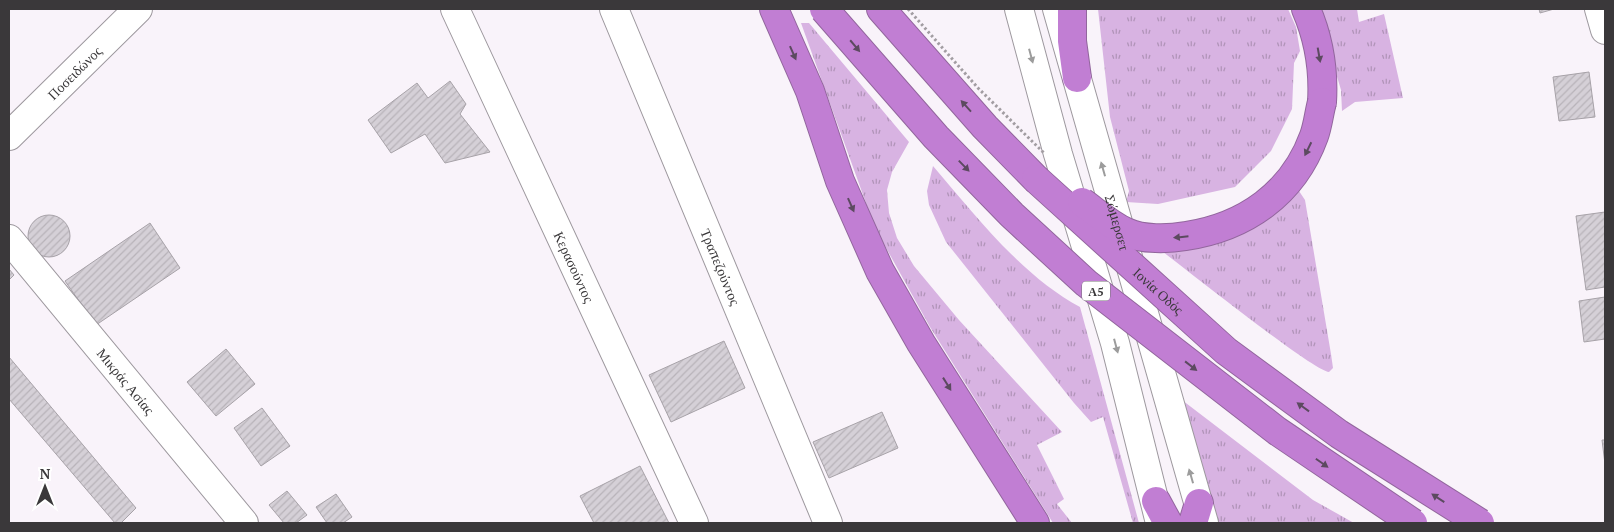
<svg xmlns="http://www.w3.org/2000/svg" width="1614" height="532" font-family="'PT Serif',serif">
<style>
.grass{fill:url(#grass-tufts)}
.building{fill:url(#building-hatch);stroke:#a7a2a8}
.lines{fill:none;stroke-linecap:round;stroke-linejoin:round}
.minor-casing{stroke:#9d989e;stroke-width:30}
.tertiary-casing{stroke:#9d989e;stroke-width:30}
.motorway-casing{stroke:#92669d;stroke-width:30}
.minor{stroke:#fff;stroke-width:28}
.tertiary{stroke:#fff;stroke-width:28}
.motorway{stroke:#c17ed3;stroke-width:28}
.motorway-bridge-casing{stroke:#92669d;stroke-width:30;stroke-linecap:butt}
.path-bridge{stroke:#a29da2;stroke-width:3;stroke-dasharray:2.5 2.5;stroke-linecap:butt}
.motorway-bridge{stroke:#c17ed3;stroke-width:28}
.oneway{fill:#5c4a60}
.oneway2{fill:#9c9c9c}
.labels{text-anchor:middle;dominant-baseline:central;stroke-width:5;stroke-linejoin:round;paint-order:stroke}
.shield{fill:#fff;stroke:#757475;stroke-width:1}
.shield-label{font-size:12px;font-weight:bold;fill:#3a383a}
.street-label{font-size:14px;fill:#3a383a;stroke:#fff}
</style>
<defs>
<pattern id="grass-tufts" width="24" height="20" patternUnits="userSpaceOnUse" patternTransform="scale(1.25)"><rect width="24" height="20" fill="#d8b3e2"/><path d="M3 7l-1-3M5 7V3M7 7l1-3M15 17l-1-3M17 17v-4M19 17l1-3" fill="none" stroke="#b093b8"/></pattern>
<pattern id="building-hatch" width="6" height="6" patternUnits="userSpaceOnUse" patternTransform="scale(1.25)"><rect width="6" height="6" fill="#d5d0d7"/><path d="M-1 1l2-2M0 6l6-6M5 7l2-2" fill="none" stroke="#b8b3b9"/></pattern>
</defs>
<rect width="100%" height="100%" fill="#f9f3fa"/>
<path class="grass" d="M1098 9H1288L1296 27 1300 51 1294 63 1292 109 1271 151 1235 187 1158 204 1126 202 1129 191 1110 117Z
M1317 9H1357L1359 22 1384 14 1403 98 1355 102 1342 111 1341 90Z
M801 23H809L909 142 892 172 887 190 889 213 897 238 914 266 959 320 1062 432 1037 445 1064 499 1057 504 1072 523H1053L930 327 875 228Z
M933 166C975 215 1022 276 1080 307L1139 523H1133L1103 417 1091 422 1074 403 946 242 929 205 927 191Z
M1299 191 1305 200 1331 354 1333 368 1329 372C1313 371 1186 269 1163 252L1164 245 1281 206Z
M1178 397 1313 500 1354 523H1215Z"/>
<path class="building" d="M1539 9H1554L1540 13Z
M1589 72 1595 117 1559 121 1553 77Z
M450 81 466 104 460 114 490 152 445 163 425 134 391 153 368 120 417 83 428 98Z
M1605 212V287L1586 290 1576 216Z
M28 236a21 21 0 1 1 42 0a21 21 0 1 1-42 0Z
M150 223 180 268 96 325 65 281Z
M9 269 14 275 9 280Z
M1605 297V339L1584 342 1579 301Z
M724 341 745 388 671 422 649 375Z
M226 349 255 384 216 416 187 382Z
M9 357 136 508 121 523H115L9 399Z
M262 408 290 446 261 466 234 428Z
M882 412 898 448 829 478 813 442Z
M1602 440H1605V464Z
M640 466 669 523H594L580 496Z
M287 491 307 515 296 523H284L269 505Z
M336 494 352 517 343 523H327L316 507Z"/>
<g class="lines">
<g class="minor-casing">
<g id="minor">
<path id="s1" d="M455 9 694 523"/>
<path id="s2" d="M614 9 828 523"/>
<path d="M1599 9 1605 30"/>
<path id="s3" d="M9 239 244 523"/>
</g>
</g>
<g class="tertiary-casing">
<g id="tertiary">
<path d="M1019 9 1058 154 1115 343 1160 523"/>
<path id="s4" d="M1057 9 1204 523"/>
<path id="s5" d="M9 136 138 9"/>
</g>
</g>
<g class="motorway-casing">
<path id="motorway" d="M774 9 810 91 840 181 880 271 921 343 1035 523
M881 9 985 127 1036 179
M1072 9V41L1077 78
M1306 9C1319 39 1324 69 1322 102
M1156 501 1168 523
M1193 523 1199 503"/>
</g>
<use href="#minor" class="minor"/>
<use href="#tertiary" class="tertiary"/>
<use href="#motorway" class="motorway"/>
<g class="motorway-bridge-casing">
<g id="motorway-bridge">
<path d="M824 9 936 137 1012 215 1086 283 1277 431 1413 523"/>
<path id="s6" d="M1036 179 1226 351 1339 434 1480 523"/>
<path d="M1082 202C1096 212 1110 225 1126 232 1142 240 1169 239 1186 236 1245 227 1293 194 1314 136 1318 125 1319 113 1322 102"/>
</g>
</g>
<path class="path-bridge" d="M908 9 978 88 1045 154"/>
<use href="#motorway-bridge" class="motorway-bridge"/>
</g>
<defs><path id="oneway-solid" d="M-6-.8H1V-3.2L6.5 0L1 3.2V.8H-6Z" transform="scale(1.25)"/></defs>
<g class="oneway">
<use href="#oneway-solid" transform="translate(855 46) rotate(50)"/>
<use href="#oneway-solid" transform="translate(793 53) rotate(66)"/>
<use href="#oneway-solid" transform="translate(1319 55) rotate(80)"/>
<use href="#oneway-solid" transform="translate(966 106) rotate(-132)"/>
<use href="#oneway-solid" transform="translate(1308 149) rotate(116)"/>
<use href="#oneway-solid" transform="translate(964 166) rotate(46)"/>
<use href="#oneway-solid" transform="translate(851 205) rotate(66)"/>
<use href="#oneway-solid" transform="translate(1181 237) rotate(174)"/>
<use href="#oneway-solid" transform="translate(1191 366) rotate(38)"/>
<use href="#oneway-solid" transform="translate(947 384) rotate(58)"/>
<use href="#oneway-solid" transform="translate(1303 407) rotate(-144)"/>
<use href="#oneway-solid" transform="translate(1322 463) rotate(35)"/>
<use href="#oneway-solid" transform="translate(1438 498) rotate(-147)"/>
</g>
<g class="oneway2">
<use href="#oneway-solid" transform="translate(1031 56) rotate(75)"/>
<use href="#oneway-solid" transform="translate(1103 169) rotate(-106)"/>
<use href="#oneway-solid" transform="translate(1116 346) rotate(75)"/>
<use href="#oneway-solid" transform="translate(1191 476) rotate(-106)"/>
</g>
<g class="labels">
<rect class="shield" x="1082" y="281.5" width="28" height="19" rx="4"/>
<g class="shield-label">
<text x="1096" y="291">Α5</text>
</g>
<g class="street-label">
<text stroke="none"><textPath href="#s5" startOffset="91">Ποσειδώνος</textPath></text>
<text stroke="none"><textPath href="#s4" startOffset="222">Σώμερσετ</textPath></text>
<text stroke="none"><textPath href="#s1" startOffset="284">Κερασούντος</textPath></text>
<text stroke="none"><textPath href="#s2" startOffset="279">Τραπεζούντος</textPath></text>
<text stroke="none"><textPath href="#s6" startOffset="166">Ιονία Οδός</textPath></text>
<text stroke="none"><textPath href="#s3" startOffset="184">Μικράς Ασίας</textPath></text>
</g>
</g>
<rect width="1614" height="532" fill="none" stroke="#3a383a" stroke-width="20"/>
<g transform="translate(45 487)" stroke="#ffffff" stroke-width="4" paint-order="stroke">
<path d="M0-4L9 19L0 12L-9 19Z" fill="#3a383a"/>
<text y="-8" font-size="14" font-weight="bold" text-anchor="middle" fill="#3a383a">N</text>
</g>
</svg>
